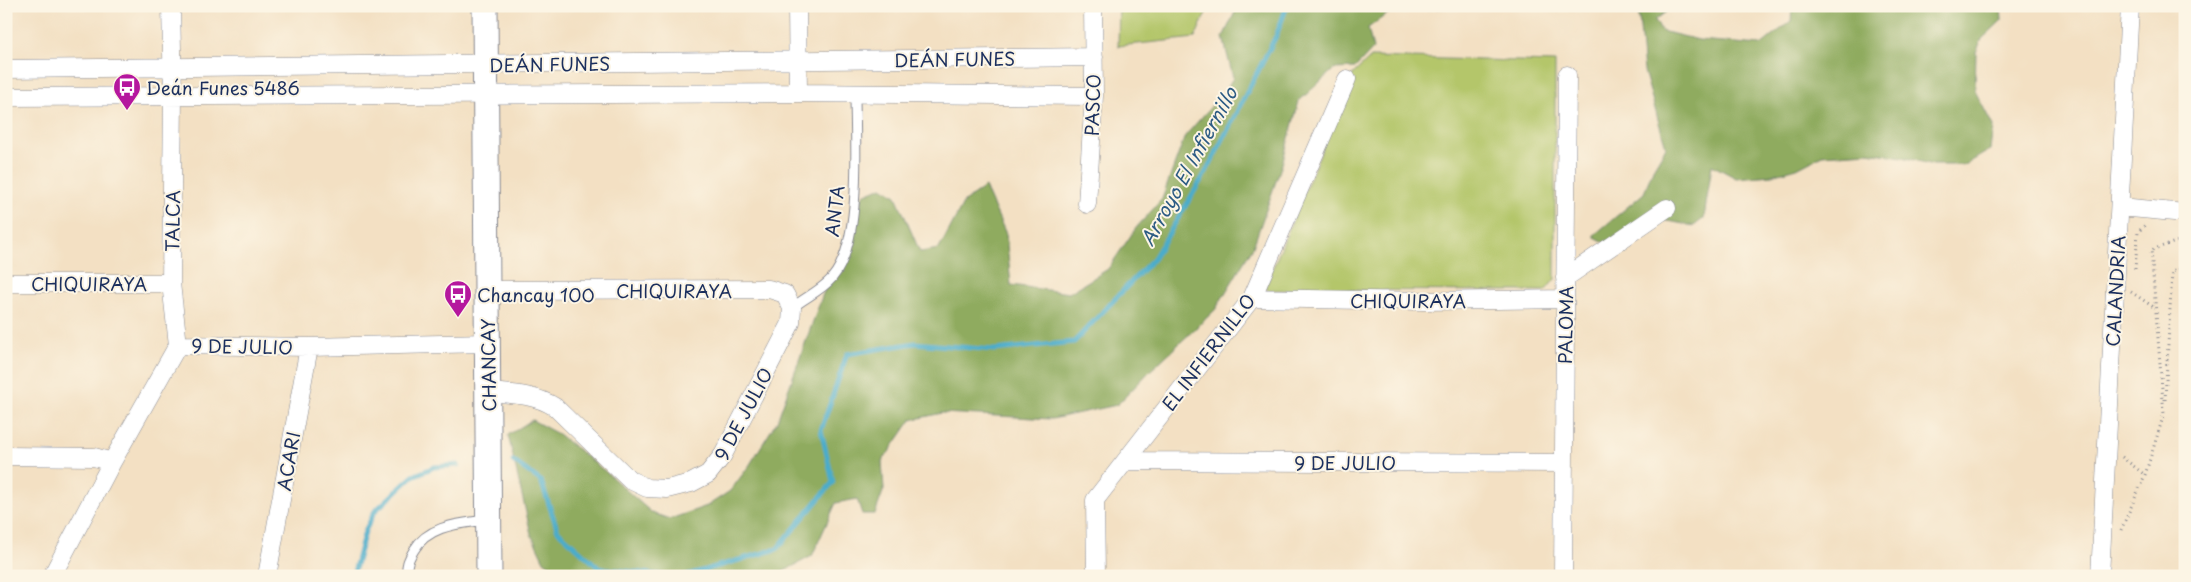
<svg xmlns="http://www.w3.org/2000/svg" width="2191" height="582" font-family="'Playpen Sans',sans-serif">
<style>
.green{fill:#b4c66a;stroke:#687a64}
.forest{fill:#8fab5e;stroke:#556d5e}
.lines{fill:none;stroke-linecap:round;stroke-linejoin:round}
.stream{stroke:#4bacca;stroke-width:5}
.service-casing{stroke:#878890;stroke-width:11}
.minor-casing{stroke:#878890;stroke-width:19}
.secondary-casing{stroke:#878890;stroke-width:27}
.path{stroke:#878890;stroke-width:3;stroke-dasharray:1 4;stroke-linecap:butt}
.service{stroke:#fff;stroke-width:9}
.minor{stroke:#fff;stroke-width:18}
.secondary{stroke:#fff;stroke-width:25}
.labels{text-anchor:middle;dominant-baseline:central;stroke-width:4;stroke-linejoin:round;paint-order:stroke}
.street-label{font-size:18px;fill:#1b2f5e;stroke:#fcf5e5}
.poi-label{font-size:18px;fill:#1b2f5e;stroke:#fcf5e5;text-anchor:start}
.water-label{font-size:19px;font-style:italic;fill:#2c5b84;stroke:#fcf5e5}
</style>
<rect width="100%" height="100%" fill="#fcf5e5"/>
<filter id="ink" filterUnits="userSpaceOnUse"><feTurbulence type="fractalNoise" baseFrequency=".02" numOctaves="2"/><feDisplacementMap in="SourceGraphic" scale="10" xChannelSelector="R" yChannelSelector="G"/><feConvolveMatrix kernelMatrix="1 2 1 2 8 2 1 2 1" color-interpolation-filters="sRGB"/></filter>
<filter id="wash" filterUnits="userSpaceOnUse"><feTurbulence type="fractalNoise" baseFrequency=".0096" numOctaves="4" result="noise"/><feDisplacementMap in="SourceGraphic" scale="20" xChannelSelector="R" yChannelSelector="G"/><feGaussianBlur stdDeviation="1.12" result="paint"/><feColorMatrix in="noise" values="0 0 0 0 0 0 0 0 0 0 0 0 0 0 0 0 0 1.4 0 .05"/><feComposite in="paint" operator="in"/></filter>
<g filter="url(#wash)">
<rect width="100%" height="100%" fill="#f3e0c3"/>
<path class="green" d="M1119 6H1209L1195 38 1118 46Z
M1371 57 1555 62V279L1545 291 1269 290 1265 287 1353 74Z"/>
<path class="forest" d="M1238 6H1463L1390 12 1368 28 1373 49 1355 68 1334 69 1299 101 1282 164 1253 247 1215 310 1151 370 1117 405 1052 419 942 413 911 420 882 462 884 489 875 514H862L857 499 836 503 812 556 775 576H565L544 561 531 534 508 435 532 420 558 434 606 472 652 513 670 519 707 506 730 491 749 466 777 421 824 291 851 243 863 195 882 187 896 196 920 252 939 249 964 202 985 187 1006 234 1011 285 1069 293 1108 269 1136 228 1162 199 1185 136 1224 92 1233 78 1223 37Z
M1638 6H1670L1666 12 1655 20 1661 31 1699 40 1761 45 1791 21 1792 6H2001L2002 20 1982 39 1976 52 1975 91 1993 126 1990 150 1965 165H1933L1903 157 1868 152 1822 155 1797 168 1772 175 1736 178 1712 165 1704 218 1694 226 1658 219 1606 243 1593 236 1644 193 1653 169 1666 147 1644 71Z"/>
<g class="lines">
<path class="stream" d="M513 461 541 481 558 531 599 568 668 576
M353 576 365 531 375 511 413 476 434 467 458 465
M684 576 777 549 833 482 821 430 847 354 915 343 994 350 1074 342 1154 258 1206 172 1276 36 1287 6"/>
</g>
</g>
<g filter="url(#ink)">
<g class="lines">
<g class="service-casing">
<path id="service" d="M792 308C804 298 822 290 832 278 863 242 855 141 855 94
M407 576C406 565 408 560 414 550 429 525 459 524 486 520"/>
</g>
<g class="minor-casing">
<path id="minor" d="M171 6 173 96 171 283 178 345
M797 6 798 93
M6 69 1094 57
M6 97 798 93 1094 96
M1087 204 1094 96 1093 6
M2120 207 2185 213
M1565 278 1667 208
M6 283H171
M487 290 769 289 785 294 792 308 791 323 723 455 708 474 691 483 667 489 647 488 630 480 555 407C535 394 511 394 488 392
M1252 298 1424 301 1565 299
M6 456 94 457 112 462 178 345 309 347 487 343
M1126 461 1564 463
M52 576 112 462
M267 576 309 347
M1096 576 1095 500 1252 298 1347 79
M1563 576 1567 75
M2100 576 2130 6"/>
</g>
<g class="secondary-casing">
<path id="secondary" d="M485 6 489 576"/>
</g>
<path class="path" d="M2135 269 2138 232 2145 225
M2131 292 2155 308
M2165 400 2172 272 2185 267
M2122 457 2145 475
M2121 530 2145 475 2164 414 2151 250 2185 239"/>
<use href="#service" class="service"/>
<use href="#minor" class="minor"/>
<use href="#secondary" class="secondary"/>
</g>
</g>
<defs>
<g id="bus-pin" transform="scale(1.4375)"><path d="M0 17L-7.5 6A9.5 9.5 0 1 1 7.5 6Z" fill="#b5179e" stroke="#fcf5e5"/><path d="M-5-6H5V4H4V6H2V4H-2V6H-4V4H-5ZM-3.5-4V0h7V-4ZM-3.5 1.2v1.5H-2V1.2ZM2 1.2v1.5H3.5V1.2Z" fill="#fff"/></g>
</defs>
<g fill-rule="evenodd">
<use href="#bus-pin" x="127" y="87"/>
<use href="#bus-pin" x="458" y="294"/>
</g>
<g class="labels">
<g class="street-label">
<text transform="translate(955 59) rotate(-1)">DEÁN FUNES</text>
<text transform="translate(550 64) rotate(-1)">DEÁN FUNES</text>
<text transform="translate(1092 105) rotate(-88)">PASCO</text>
<text transform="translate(834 211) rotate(-83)">ANTA</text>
<text transform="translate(172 221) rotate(-89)">TALCA</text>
<text x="89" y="283">CHIQUIRAYA</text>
<text x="674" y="290">CHIQUIRAYA</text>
<text transform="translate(2115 291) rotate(-87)">CALANDRIA</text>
<text x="1408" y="300">CHIQUIRAYA</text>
<text transform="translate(1565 325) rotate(-89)">PALOMA</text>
<text transform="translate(242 346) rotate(1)">9 DE JULIO</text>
<text transform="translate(1208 352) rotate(-53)">EL INFIERNILLO</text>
<text transform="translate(488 365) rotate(-91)">CHANCAY</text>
<text transform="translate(743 414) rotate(-62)">9 DE JULIO</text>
<text transform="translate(288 461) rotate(-80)">ACARI</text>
<text x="1345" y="462">9 DE JULIO</text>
</g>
<g class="poi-label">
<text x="146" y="87">Deán Funes 5486</text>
<text x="477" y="294">Chancay 100</text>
</g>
<g class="water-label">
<text transform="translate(1188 166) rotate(-61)">Arroyo El Infiernillo</text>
</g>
</g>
<rect width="2191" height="582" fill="none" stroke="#fcf5e5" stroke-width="25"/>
</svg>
